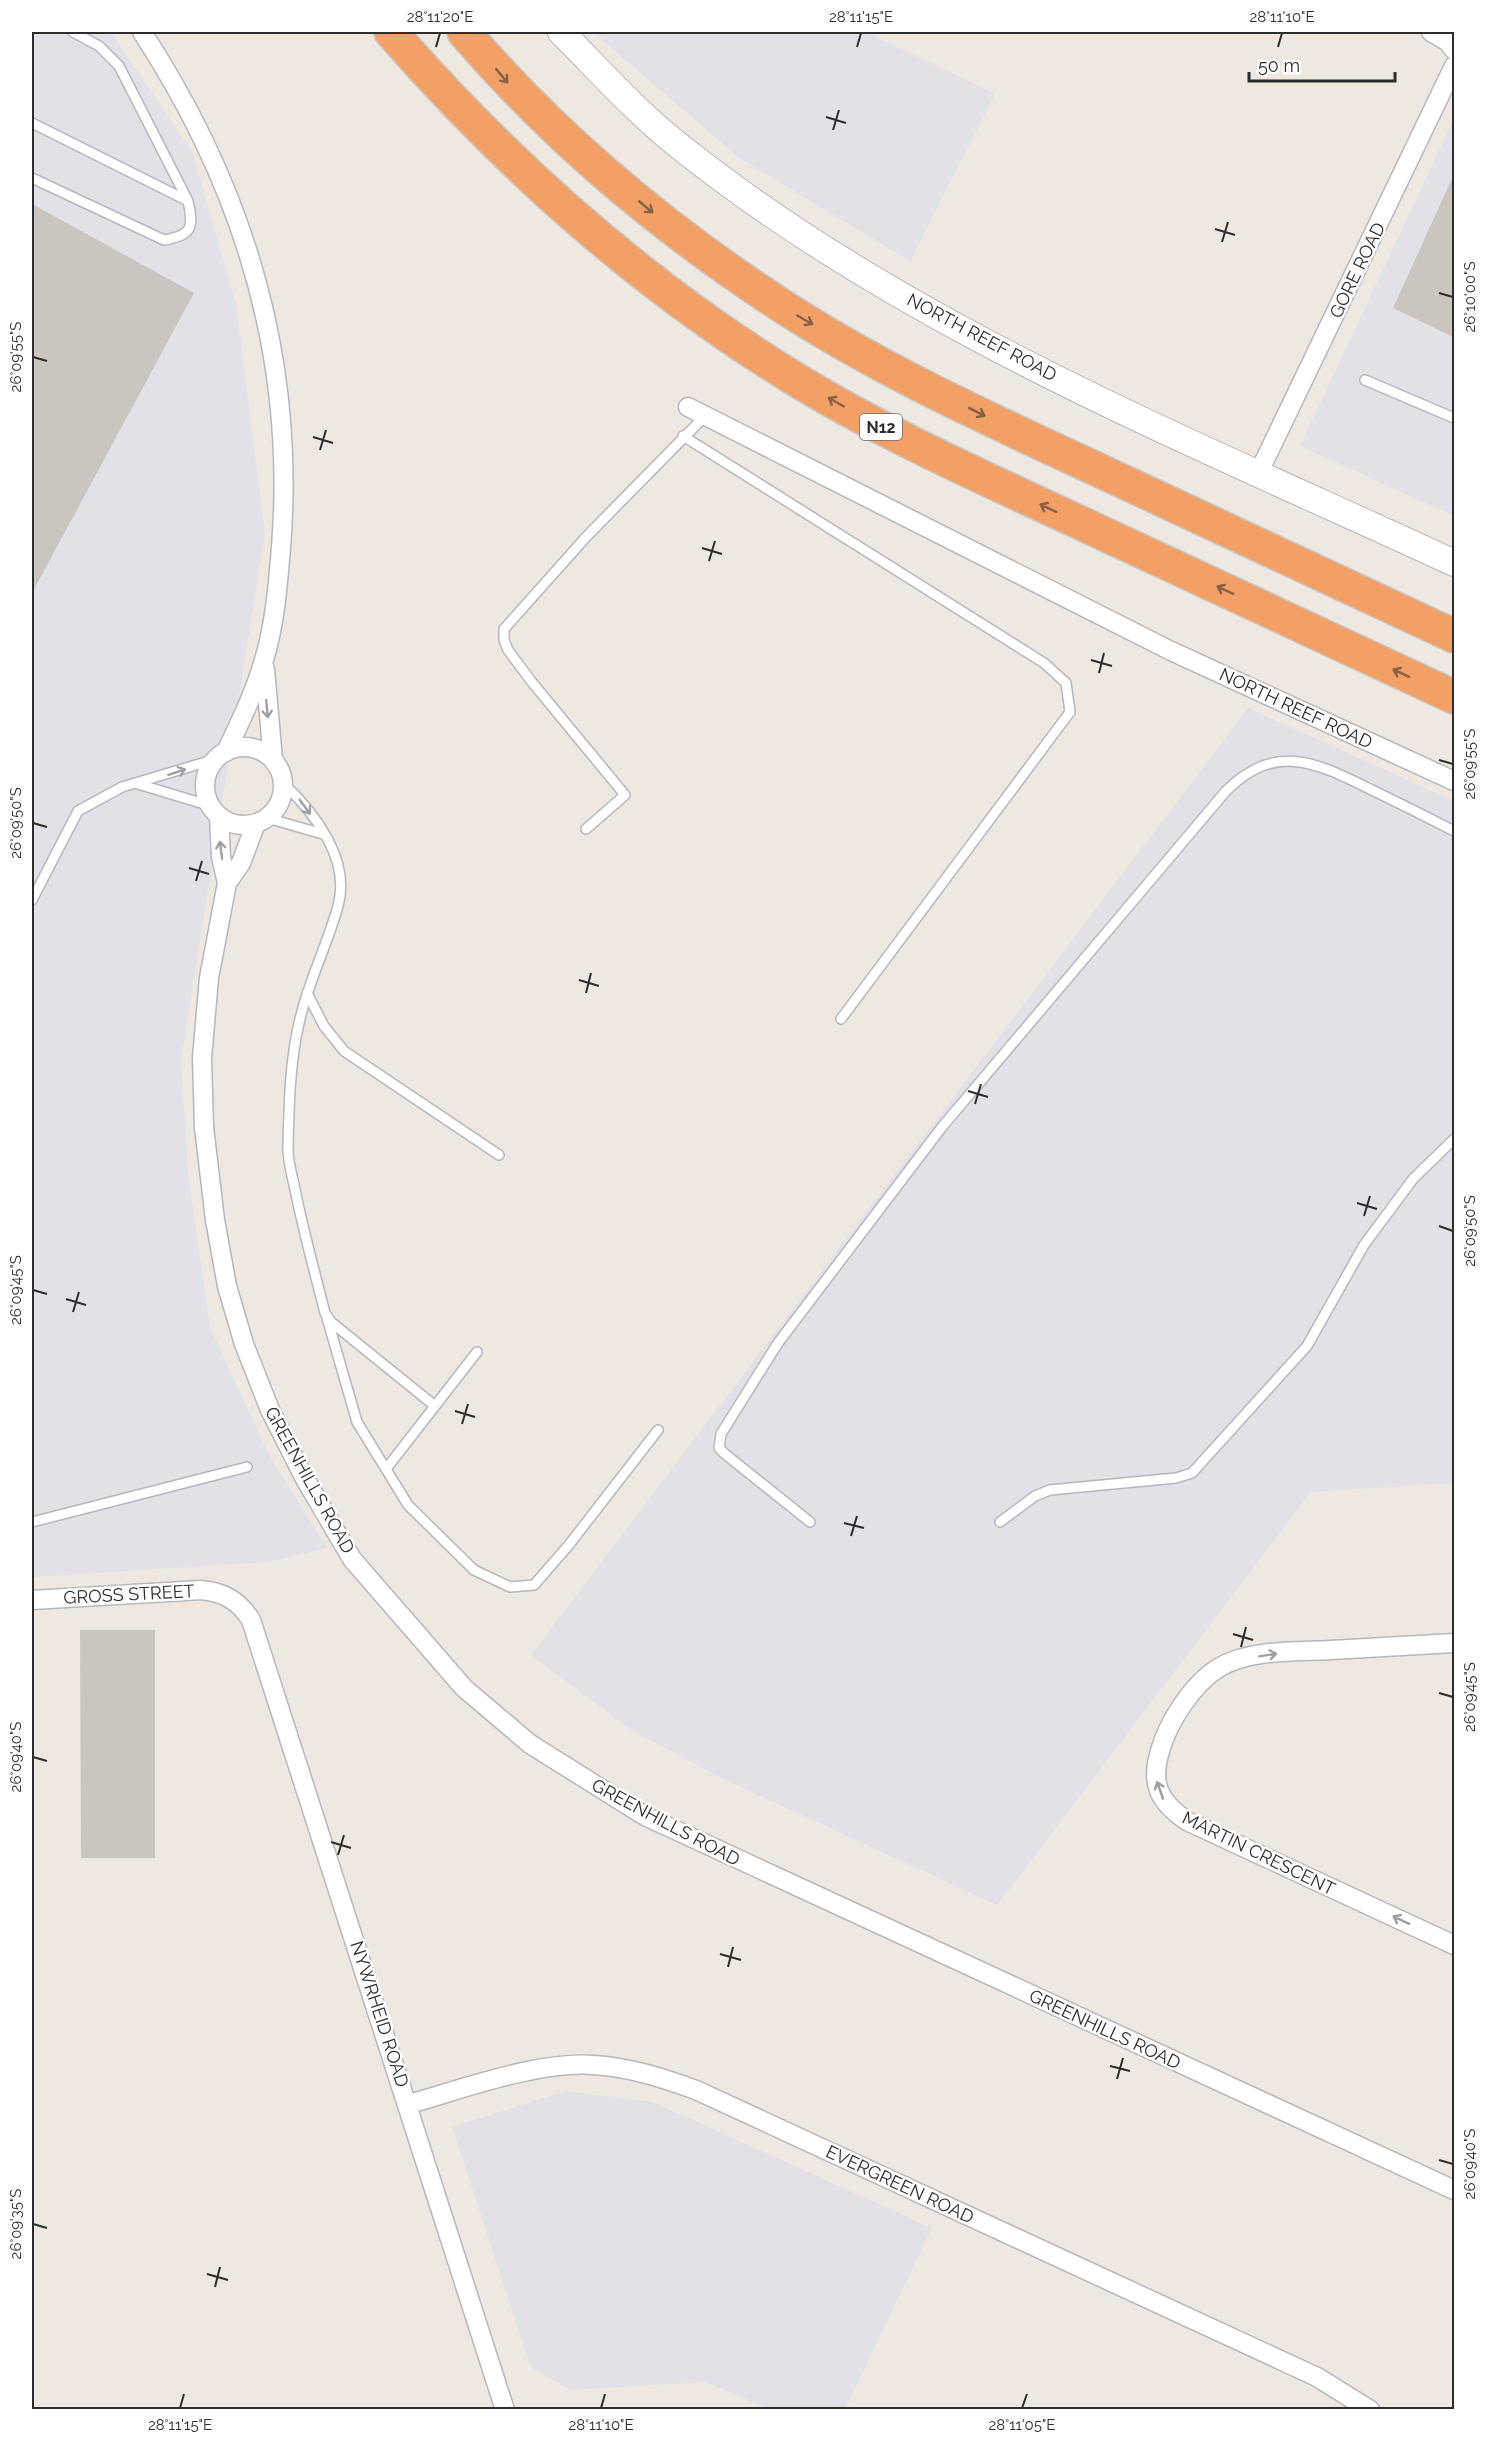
<svg xmlns="http://www.w3.org/2000/svg" width="1486" height="2441" font-family="Raleway,sans-serif">
<style>
.industrial{fill:#e2e1e7}
.building{fill:#cac6bf}
.lines{fill:none;stroke-linecap:round;stroke-linejoin:round}
.service-casing{stroke:#b4b7bf;stroke-width:12}
.minor-casing{stroke:#b4b7bf;stroke-width:21}
.secondary-casing{stroke:#b4b7bf;stroke-width:28}
.motorway-casing{stroke:#c8c8c8;stroke-width:36}
.service{stroke:#fff;stroke-width:9}
.minor{stroke:#fff;stroke-width:18}
.secondary{stroke:#fff;stroke-width:26}
.motorway{stroke:#f3a067;stroke-width:33}
.oneway{stroke:#866147}
.oneway2{stroke:#a0a0a0}
.ticks{fill:none;stroke:#2d2d2d;stroke-width:2}
.labels{text-anchor:middle;dominant-baseline:central;stroke-width:5;stroke-linejoin:round;paint-order:stroke}
.shield{fill:#fff;stroke:#6c6c6c;stroke-width:1.5}
.shield-label{font-size:16px;font-weight:bold;fill:#2d2d2d}
.street-label{font-size:18px;fill:#2d2d2d;stroke:#fff}
.neatline{fill:none;stroke:#2d2d2d;stroke-width:2}
.ticks-label{font-size:15px;text-anchor:middle;fill:#2d2d2d}
</style>
<rect width="100%" height="100%" fill="#eee8e1"/>
<path class="industrial" d="M32 32H111L193 154 236 304 265 533 181 1060 188 1173 210 1327 267 1451 327 1548 268 1562 32 1577Z
M593 32H866L995 94 910 261 738 157Z
M1454 119V516L1300 446Z
M1248 708 1454 801V1483L1311 1492 997 1905 721 1778 632 1730 531 1655Z
M566 2091 653 2102 932 2228 845 2409H769L706 2382 570 2390 531 2367 452 2127Z"/>
<path class="building" d="M1455 172V338L1393 308Z
M32 204 194 293 32 593Z
M80 1630H155V1858H81Z"/>
<g class="lines">
<g class="service-casing">
<path id="service" d="M32 123 188 201
M32 178 164 240C192 235 194 228 188 201L119 66 99 46 73 32
M1365 380 1454 418
M683 436 1044 663 1066 683 1070 712 841 1019
M283 783C315 813 351 860 338 906 327 946 308 982 299 1023 290 1062 289 1104 288 1145 287 1161 293 1178 296 1194 304 1234 315 1273 325 1313L331 1322 435 1406
M138 784 211 806
M267 818 323 834
M586 829 625 795 531 681 508 650 504 640V629L587 536 706 415
M32 900 78 811 122 787 216 759
M307 993 324 1026 344 1051 499 1155
M327 1318 357 1422 408 1505 474 1570 510 1587 534 1585 568 1546 658 1430
M386 1469 477 1352
M32 1522 247 1467
M810 1522 725 1454 719 1448 721 1434 778 1343 942 1127 1226 791C1276 741 1317 763 1372 790 1399 803 1427 817 1454 831
M1000 1522 1035 1496 1050 1490 1176 1478 1192 1473 1307 1346 1364 1245 1413 1179 1454 1139"/>
</g>
<g class="minor-casing">
<path id="minor" d="M142 32C244 188 296 360 281 547 278 584 275 624 264 660 255 692 240 722 226 752
M1431 32 1448 42 1454 50
M688 407 1169 650 1454 781
M1259 472 1454 66
M265 669 273 760
M205 786a39 39 0 1 1 78 0a39 39 0 1 1-78 0Z
M219 816 221 857 227 883 209 978 202 1058 204 1127 215 1220 227 1286 244 1344 270 1410 305 1479 352 1559 464 1688 530 1744 645 1816 1454 2190
M227 883 241 863 256 823
M32 1600 201 1590C224 1592 239 1601 251 1620L505 2410
M1454 1643C1413 1645 1372 1648 1331 1650 1297 1652 1250 1649 1220 1667 1193 1683 1168 1722 1160 1751 1150 1784 1159 1802 1187 1821L1454 1945
M409 2104C463 2089 538 2061 593 2065 629 2067 663 2078 696 2090L1317 2377 1370 2410"/>
</g>
<g class="secondary-casing">
<path id="secondary" d="M561 32C599 70 635 111 678 145 906 328 1191 441 1454 563"/>
</g>
<g class="motorway-casing">
<path id="motorway" d="M391 32C510 168 645 288 800 382 891 437 989 480 1085 525 1208 582 1331 640 1454 697
M464 32C554 137 663 228 779 304 877 368 986 418 1092 467 1213 523 1334 579 1454 636"/>
</g>
<use href="#service" class="service"/>
<use href="#minor" class="minor"/>
<use href="#secondary" class="secondary"/>
<use href="#motorway" class="motorway"/>
</g>
<defs><path id="oneway-shaft" d="M-6 0H5M1.5-3L5.5 0L1.5 3" fill="none" stroke-width="1.6" stroke-linecap="round" stroke-linejoin="round" transform="scale(1.5)"/></defs>
<g class="oneway">
<use href="#oneway-shaft" transform="translate(502 76) rotate(50)"/>
<use href="#oneway-shaft" transform="translate(646 207) rotate(40)"/>
<use href="#oneway-shaft" transform="translate(805 320) rotate(30)"/>
<use href="#oneway-shaft" transform="translate(836 402) rotate(-150)"/>
<use href="#oneway-shaft" transform="translate(977 412) rotate(27)"/>
<use href="#oneway-shaft" transform="translate(1048 508) rotate(-155)"/>
<use href="#oneway-shaft" transform="translate(1225 590) rotate(-155)"/>
<use href="#oneway-shaft" transform="translate(1401 673) rotate(-155)"/>
</g>
<g class="oneway2">
<use href="#oneway-shaft" transform="translate(267 709) rotate(85)"/>
<use href="#oneway-shaft" transform="translate(177 772) rotate(-18)"/>
<use href="#oneway-shaft" transform="translate(305 807) rotate(54)"/>
<use href="#oneway-shaft" transform="translate(221 850) rotate(-97)"/>
<use href="#oneway-shaft" transform="translate(1268 1655) rotate(-9)"/>
<use href="#oneway-shaft" transform="translate(1160 1790) rotate(-109)"/>
<use href="#oneway-shaft" transform="translate(1401 1920) rotate(-155)"/>
</g>
<path class="ticks" d="M436 47 440 33M857 47 861 33M1278 47 1282 33M826 117 846 123M833 130 839 110M1215 229 1235 235M1222 242 1228 222M1439 293 1453 297M33 357 47 361M313 437 333 443M320 450 326 430M702 548 722 554M709 561 715 541M1091 660 1112 666M1099 673 1104 653M1439 760 1453 764M33 823 47 827M189 868 209 874M196 881 202 861M579 980 599 986M586 993 591 973M968 1091 988 1097M975 1104 981 1084M1357 1203 1377 1209M1364 1216 1370 1196M1439 1226 1453 1231M33 1290 47 1294M66 1299 86 1305M73 1312 79 1292M455 1411 475 1417M462 1424 468 1404M844 1523 864 1528M851 1536 857 1516M1233 1634 1253 1640M1241 1647 1246 1627M1439 1693 1453 1697M33 1757 47 1761M331 1842 351 1848M338 1855 344 1835M720 1954 741 1960M728 1967 733 1947M1110 2066 1130 2071M1117 2079 1123 2058M1439 2160 1453 2164M33 2224 47 2228M207 2274 228 2280M215 2287 220 2267M180 2408 184 2394M601 2408 605 2394M1022 2408 1027 2394"/>
<g class="labels">
<rect class="shield" x="860" y="414" width="42" height="26" rx="4.5"/>
<g class="shield-label">
<text x="881" y="427">N12</text>
</g>
<g class="street-label">
<text transform="translate(1357 270) rotate(-64)">GORE ROAD</text>
<text transform="translate(982 337) rotate(28)">NORTH REEF ROAD</text>
<text transform="translate(1296 708) rotate(25)">NORTH REEF ROAD</text>
<text transform="translate(310 1480) rotate(61)">GREENHILLS ROAD</text>
<text transform="translate(129 1594) rotate(-3)">GROSS STREET</text>
<text transform="translate(666 1822) rotate(28)">GREENHILLS ROAD</text>
<text transform="translate(1259 1853) rotate(26)">MARTIN CRESCENT</text>
<text transform="translate(380 2014) rotate(72)">NYWRHEID ROAD</text>
<text transform="translate(1105 2029) rotate(25)">GREENHILLS ROAD</text>
<text transform="translate(900 2184) rotate(25)">EVERGREEN ROAD</text>
</g>
</g>
<rect width="1486" height="2441" fill="none" stroke="#ffffff" stroke-width="66"/>
<path d="M1249 72v9h146v-9" fill="none" stroke="#2d2d2d" stroke-width="3"/>
<text x="1258" y="72" font-size="18" fill="#2d2d2d" stroke="#ffffff" stroke-width="4.5" paint-order="stroke">50 m</text>
<rect x="33" y="33" width="1420" height="2375" class="neatline"/>
<g class="ticks-label">
<text x="440" y="22">28°11'20"E</text>
<text x="861" y="22">28°11'15"E</text>
<text x="1282" y="22">28°11'10"E</text>
<text transform="translate(1470 297) rotate(-90)" y="5">26°10'00"S</text>
<text transform="translate(16 357) rotate(-90)" y="5">26°09'55"S</text>
<text transform="translate(1470 764) rotate(-90)" y="5">26°09'55"S</text>
<text transform="translate(16 823) rotate(-90)" y="5">26°09'50"S</text>
<text transform="translate(1470 1231) rotate(-90)" y="5">26°09'50"S</text>
<text transform="translate(16 1290) rotate(-90)" y="5">26°09'45"S</text>
<text transform="translate(1470 1697) rotate(-90)" y="5">26°09'45"S</text>
<text transform="translate(16 1757) rotate(-90)" y="5">26°09'40"S</text>
<text transform="translate(1470 2164) rotate(-90)" y="5">26°09'40"S</text>
<text transform="translate(16 2224) rotate(-90)" y="5">26°09'35"S</text>
<text x="180" y="2430">28°11'15"E</text>
<text x="601" y="2430">28°11'10"E</text>
<text x="1022" y="2430">28°11'05"E</text>
</g>
</svg>
